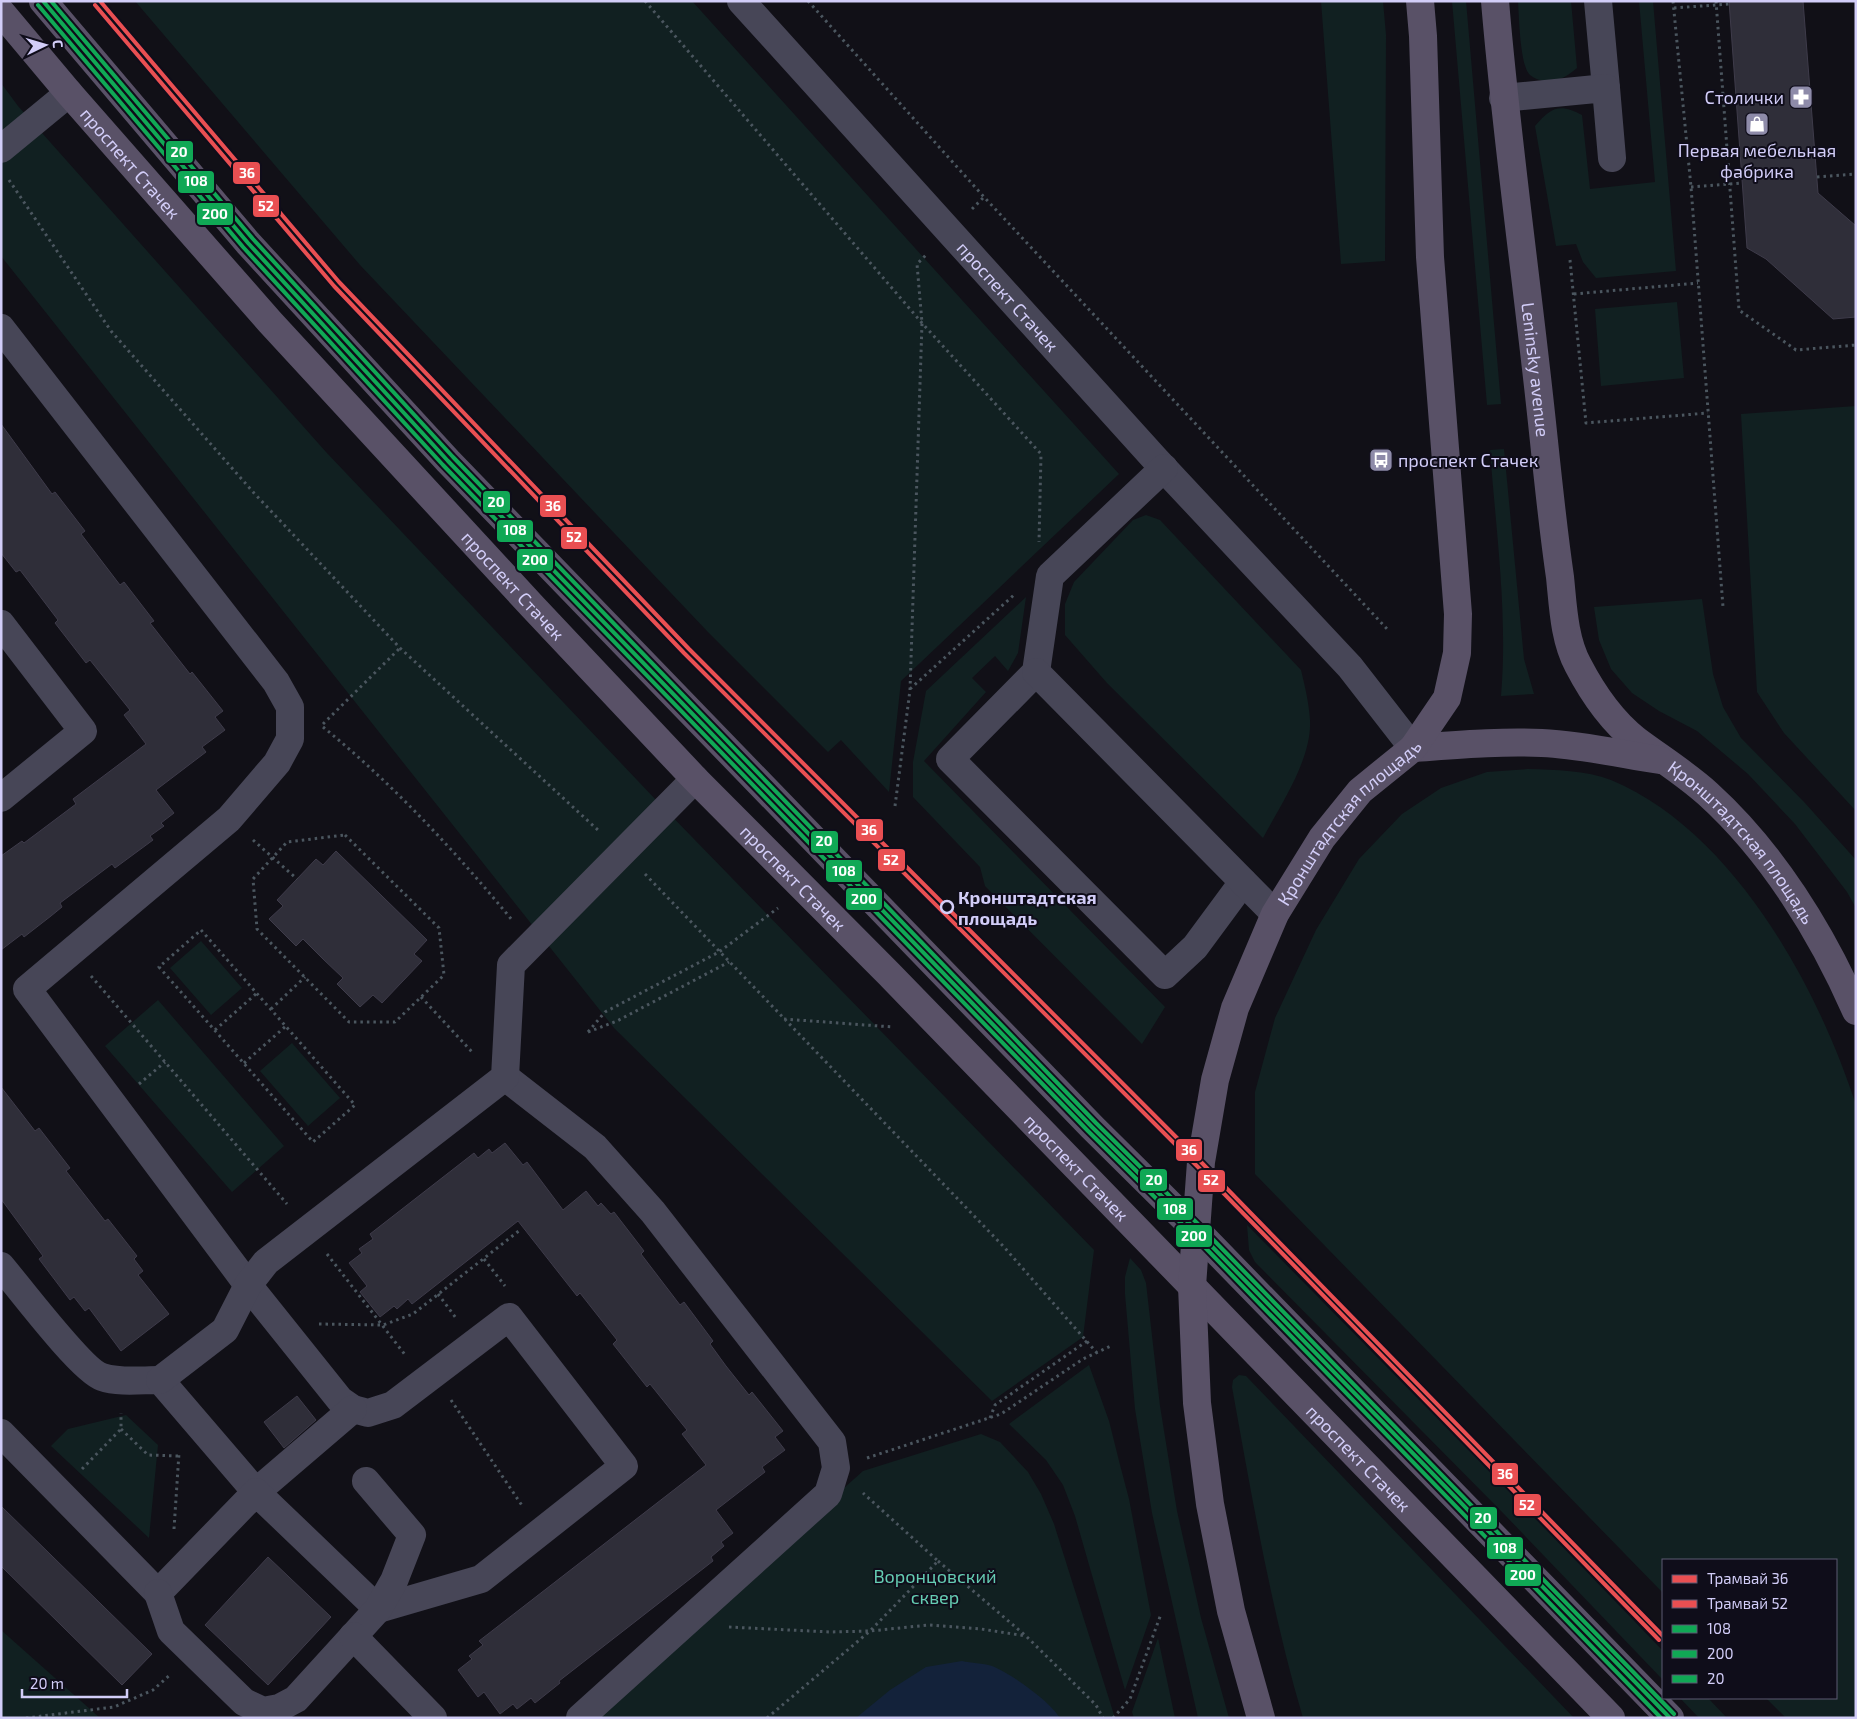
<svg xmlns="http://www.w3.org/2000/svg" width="1857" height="1719" font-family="'Exo 2',sans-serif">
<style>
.green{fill:#112021}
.water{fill:#13223a}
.building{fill:#2f2e39;stroke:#3e3b4a}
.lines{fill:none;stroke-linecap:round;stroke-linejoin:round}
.path{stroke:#4b565f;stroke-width:3;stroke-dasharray:2.5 4;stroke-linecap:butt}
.minor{stroke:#474657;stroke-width:28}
.major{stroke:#595167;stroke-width:28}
.bus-1-casing{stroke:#0f0d1a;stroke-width:8}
.bus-2-casing{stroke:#0f0d1a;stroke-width:8}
.bus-3-casing{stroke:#0f0d1a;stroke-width:8}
.bus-1{stroke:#10a855;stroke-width:4}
.bus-2{stroke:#10a855;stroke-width:4}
.bus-3{stroke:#10a855;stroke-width:4}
.tram-1-casing{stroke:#0f0d1a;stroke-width:8}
.tram-2-casing{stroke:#0f0d1a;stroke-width:8}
.tram-1{stroke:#e94f52;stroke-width:4}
.tram-2{stroke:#e94f52;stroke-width:4}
.stop-dot{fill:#0f0d1a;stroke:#d2cdf8;stroke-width:2.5}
.labels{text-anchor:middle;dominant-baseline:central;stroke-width:4;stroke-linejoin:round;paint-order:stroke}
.poi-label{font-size:18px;fill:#d2cdf8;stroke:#0f0d1a;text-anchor:end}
.street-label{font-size:18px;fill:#d2cdf8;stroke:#0f0d1a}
.stop-label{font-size:18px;font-weight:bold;fill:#d2cdf8;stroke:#0f0d1a;text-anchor:start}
.park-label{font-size:18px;fill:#65cdb3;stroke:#0f0d1a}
.line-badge{stroke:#0f0d1a;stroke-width:2}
.badge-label{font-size:14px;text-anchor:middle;font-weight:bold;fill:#fff}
</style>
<rect width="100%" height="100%" fill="#111017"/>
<path class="green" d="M135 1H692L1119 474 901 681 889 792 841 740 828 752 707 631 360 265Z
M1321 1H1383L1386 35 1385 261 1341 264Z
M1452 1H1466L1501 404 1487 405Z
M1518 1H1571L1577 68C1567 76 1559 82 1546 81 1540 81 1533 78 1529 74 1520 63 1519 17 1518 1Z
M1639 1H1653L1676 271 1596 278 1583 262 1576 244 1556 246 1535 126C1551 107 1560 103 1582 115L1590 189 1655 182Z
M1 83 18 106 326 452 656 800 1094 1250 1083 1337 992 1401 614 1028 1 256Z
M1677 302 1684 378 1601 386 1595 309Z
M1856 406V811L1784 733 1757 692 1741 414Z
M1504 449 1524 659 1534 694 1501 696C1508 614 1496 532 1490 450Z
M1146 515 1160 520 1301 670C1305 687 1309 703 1310 720 1312 759 1281 804 1263 838L1107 683 1065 635V604L1074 582 1133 520Z
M1026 597 1018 653 1008 671 995 656 972 678 986 692 924 761 1165 1007 1142 1044 985 886 980 867 913 797V762L926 691Z
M1702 599 1713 674 1723 707 1741 738 1805 803 1856 860V908L1847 892 1795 824 1748 774 1697 731 1659 711 1632 693 1611 669 1599 640 1594 607Z
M1528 769C1555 770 1586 770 1611 780 1733 831 1817 985 1856 1105V1718H1786L1766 1698H1836V1560H1663V1593L1255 1174V1092L1275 1018 1316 930 1359 859 1402 814 1441 788 1487 772Z
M201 941 242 988 211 1015 170 968Z
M158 1000 284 1146 232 1192 105 1046Z
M292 1043 340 1098 308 1126 260 1071Z
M1247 1225 1516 1498 1663 1651V1680L1504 1514 1255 1262 1249 1250Z
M1130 1258 1141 1270 1146 1283 1160 1406 1177 1511 1201 1618 1229 1718H1198L1152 1513 1135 1409 1125 1294V1277Z
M1089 1365 1109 1421 1119 1461 1129 1499 1151 1615 1125 1690 1075 1516 1063 1485 1046 1460 1009 1424Z
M1239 1375 1246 1376 1574 1718H1303C1271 1609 1252 1498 1232 1387L1233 1380Z
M126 1415 158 1445 149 1538 51 1446 68 1429Z
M981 1434 1000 1442 1028 1472 1041 1494 1054 1524 1115 1718H587L863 1471Z
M1 1630 100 1718H1Z
M1158 1638 1175 1718H1134L1132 1712Z
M1680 1698H1708L1727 1718H1699Z"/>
<path class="water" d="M962 1661C971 1663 983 1663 992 1666 1010 1673 1050 1701 1060 1718H856L890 1690 926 1667Z"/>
<path class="building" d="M1729 1H1803L1818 193 1856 226V317L1833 319 1766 259 1747 248Z
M1 424 52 494 55 492 85 531 81 534 120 585 124 582 154 621 150 623 190 674 192 672 223 711 215 717 225 730 202 747 206 752 156 790 174 813 161 823 164 826 150 836 153 840 115 868 112 864 60 903 62 907 51 916 24 937 22 934 1 950V856L22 841 24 843 76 804 73 799 146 744 124 715 130 710 90 660 86 663 55 623 58 620 20 570 16 572 1 553Z
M336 851 427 940 414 954 422 961 382 1003 373 995 360 1007 337 984 343 978 323 959 303 939 296 946 269 919 283 906 277 900 316 859 323 865Z
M1 1087 35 1131 39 1128 70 1168 66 1171 105 1221 108 1219 137 1256 134 1259 143 1271 138 1275 169 1314 121 1351 89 1308 85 1311 74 1297 70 1300 39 1259 43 1256 1 1199Z
M505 1143 523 1165 527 1162 563 1210 586 1191 598 1206 601 1203 611 1214 614 1212 644 1251 641 1254 680 1305 684 1302 713 1341 710 1344 726 1366 749 1395 752 1392 783 1431 775 1437 785 1450 762 1467 765 1472 716 1510 733 1533 721 1542 724 1546 711 1557 713 1561 559 1681 560 1683 535 1703 531 1698 517 1709 513 1704 500 1714 484 1692 478 1697 458 1670 472 1659 469 1656 483 1645 479 1641 706 1465 682 1434 687 1430 650 1384 647 1387 613 1344 617 1340 580 1293 577 1296 518 1221 412 1304 408 1299 397 1309 394 1306 380 1317 360 1292 367 1286 349 1263 362 1253 359 1249 373 1239 370 1234 474 1153 478 1158 489 1149 492 1153Z
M297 1396 316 1420 284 1448 264 1422Z
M1 1506 152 1654 122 1685 1 1566Z
M268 1557 331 1617 268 1685 205 1625Z"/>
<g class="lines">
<path class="path" d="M645 1 922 323 1041 454 1039 542
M808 1 984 197 1388 630
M1673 1 1691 187 1723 607
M1716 1 1739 310 1796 350 1856 345
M1674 8 1729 4
M1817 177 1856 174
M9 180 111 331 254 493 400 648 599 831
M1691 187 1742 183
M972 209 984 197
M1570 260 1586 423 1708 413
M1574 294 1698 283
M910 689 1015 594
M323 724 400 648
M323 727C393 784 455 851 512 920
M895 806 910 690 922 323 917 264 927 254
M345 835 439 928 444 975 395 1022H349L257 929 253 879 287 842Z
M253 840 297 879
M645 874 1004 1247 1097 1353
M201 930 355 1105 313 1142 159 967Z
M91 976 287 1204
M421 997 473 1053
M271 1009 305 977
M784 1019 893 1027
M215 1030 257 993
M588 1032 605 1012 719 952 778 908
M588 1032 617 1021 729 962
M244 1063 286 1026
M139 1084 165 1062
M327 1254 406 1356
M484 1259 505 1286
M438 1294 456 1318
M319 1324 383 1325 413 1314 520 1230
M451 1400 523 1507
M990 1418 995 1405 1087 1341
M121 1429 148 1455 179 1456
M867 1458 1001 1414 1083 1359 1113 1345
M82 1469 121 1429V1413
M174 1529 179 1453
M938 1561 1026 1636 1096 1705 1103 1718
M729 1627 830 1632 870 1631 929 1625 981 1629 1026 1636
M26 1718 114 1707 153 1690 171 1674
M767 1718 870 1631 938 1561 863 1493
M1113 1718 1130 1699 1161 1614"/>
<g class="minor">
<path id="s1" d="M741 1 1156 460 1350 667 1413 748"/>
<path d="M1598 1 1606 88"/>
<path d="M1503 98 1606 88 1612 158"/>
<path d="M1 149 69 93"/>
<path d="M1 328 276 682 290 707V739L277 763 229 819 27 989 248 1285 340 1400 353 1409 368 1413 393 1405 509 1317 624 1466 481 1579 378 1609"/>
<path d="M1164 468 1050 576 1036 672 950 759 1165 975 1195 947 1243 882"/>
<path d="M1 624 83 731 1 798"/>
<path d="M1036 672 1275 914"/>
<path d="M505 1077 595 1147 653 1212 832 1442 836 1468 828 1494 580 1718"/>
<path d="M1 1266C18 1286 82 1371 102 1377 119 1383 141 1380 160 1380L256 1492 353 1409"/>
<path d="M160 1380 225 1330 248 1285 266 1262 505 1077 511 965 695 779"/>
<path d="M1 1433 158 1593 256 1492 378 1609"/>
<path d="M158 1593 171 1631 244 1702 263 1711 279 1708 296 1699 378 1609 394 1581 412 1535 366 1481"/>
<path d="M353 1636 433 1718"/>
</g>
<g class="major">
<path d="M43 1 248 243 448 461 1092 1127 1196 1230 1670 1718"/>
<path id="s2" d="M1495 1C1507 145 1528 288 1543 432 1548 480 1553 529 1560 577 1563 606 1564 639 1578 665 1592 692 1612 721 1636 740 1660 758 1686 774 1708 794 1772 852 1822 933 1856 1011"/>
<path id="s3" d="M1 12 69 93 270 322 532 606 695 779 889 974 1611 1718"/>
<path d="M1413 748C1456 745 1499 741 1542 743 1582 745 1621 754 1660 760"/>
<path id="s4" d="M1261 1718 1231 1611 1210 1504 1197 1403 1192 1286 1201 1162 1215 1080 1235 1008 1275 914 1322 838 1360 791 1413 748 1447 698 1457 653 1458 614 1430 257 1423 36 1420 1"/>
</g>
<g class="bus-1-casing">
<path id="bus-1" d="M43 1 248 243 448 461 1092 1127 1196 1230 1670 1718"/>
</g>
<g class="bus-2-casing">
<path id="bus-2" d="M38 5 243 247 443 465 1088 1131 1192 1234 1661 1718"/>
</g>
<g class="bus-3-casing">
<path id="bus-3" d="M51 1 253 239 453 457 1096 1123 1200 1226 1674 1714"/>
</g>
<use href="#bus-1" class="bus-1"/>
<use href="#bus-2" class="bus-2"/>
<use href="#bus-3" class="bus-3"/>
<g class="tram-1-casing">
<path id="tram-1" d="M100 1 339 282 689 649 1201 1162 1663 1636"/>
</g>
<g class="tram-2-casing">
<path id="tram-2" d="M95 5 334 286 684 653 1197 1166 1659 1640"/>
</g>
<use href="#tram-1" class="tram-1"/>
<use href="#tram-2" class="tram-2"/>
</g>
<defs>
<g id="pharmacy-square" transform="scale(1.25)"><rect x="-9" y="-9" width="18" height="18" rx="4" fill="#8e8ba9" stroke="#0f0d1a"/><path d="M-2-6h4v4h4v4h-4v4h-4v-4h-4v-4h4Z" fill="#fff"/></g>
<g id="shop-square" transform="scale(1.25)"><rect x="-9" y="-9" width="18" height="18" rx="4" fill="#8e8ba9" stroke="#0f0d1a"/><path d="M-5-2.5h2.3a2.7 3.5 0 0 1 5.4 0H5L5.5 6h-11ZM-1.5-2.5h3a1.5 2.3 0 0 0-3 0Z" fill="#fff"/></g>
<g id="bus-square" transform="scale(1.25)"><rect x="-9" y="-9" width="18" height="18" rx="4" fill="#8e8ba9" stroke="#0f0d1a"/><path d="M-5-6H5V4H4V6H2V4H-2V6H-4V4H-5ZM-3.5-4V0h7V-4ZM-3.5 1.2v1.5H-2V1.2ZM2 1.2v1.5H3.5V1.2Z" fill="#fff"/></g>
</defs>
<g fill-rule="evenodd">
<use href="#pharmacy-square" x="1801" y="97"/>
<use href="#shop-square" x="1757" y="124"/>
<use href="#bus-square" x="1381" y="460"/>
</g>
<circle class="stop-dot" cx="947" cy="907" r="6"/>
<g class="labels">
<g class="poi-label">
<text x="1784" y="97">Столички</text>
<text x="1757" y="150" text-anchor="middle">Первая мебельная<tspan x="1757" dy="21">фабрика</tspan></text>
<text x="1398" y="460" text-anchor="start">проспект Стачек</text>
</g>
<g class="street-label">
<text stroke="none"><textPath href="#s3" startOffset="199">проспект Стачек</textPath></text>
<text stroke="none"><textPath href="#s1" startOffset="398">проспект Стачек</textPath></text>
<text stroke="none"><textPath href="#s2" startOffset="371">Leninsky avenue</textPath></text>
<text stroke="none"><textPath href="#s3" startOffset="769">проспект Стачек</textPath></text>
<text stroke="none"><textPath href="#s4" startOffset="942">Кронштадтская площадь</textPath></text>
<text stroke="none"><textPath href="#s2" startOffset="914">Кронштадтская площадь</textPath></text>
<text stroke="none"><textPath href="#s3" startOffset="1174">проспект Стачек</textPath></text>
<text stroke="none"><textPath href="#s3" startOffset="1579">проспект Стачек</textPath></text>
<text stroke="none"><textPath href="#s3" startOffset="1984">проспект Стачек</textPath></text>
</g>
<g class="stop-label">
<text x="958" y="897">Кронштадтская<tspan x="958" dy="21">площадь</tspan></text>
</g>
<g class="park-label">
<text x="935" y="1576">Воронцовский<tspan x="935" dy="21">сквер</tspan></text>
</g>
</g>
<g class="line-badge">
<rect x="165" y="140" width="29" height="24" rx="5" fill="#10a855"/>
<rect x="232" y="161" width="29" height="24" rx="5" fill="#e94f52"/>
<rect x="177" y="170" width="38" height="24" rx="5" fill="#10a855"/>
<rect x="252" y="194" width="28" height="24" rx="5" fill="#e94f52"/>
<rect x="196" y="202" width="38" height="24" rx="5" fill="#10a855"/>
<rect x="482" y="490" width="29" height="24" rx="5" fill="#10a855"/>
<rect x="539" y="494" width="28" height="24" rx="5" fill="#e94f52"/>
<rect x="496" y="519" width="38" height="24" rx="5" fill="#10a855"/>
<rect x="560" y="526" width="28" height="24" rx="5" fill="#e94f52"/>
<rect x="516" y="548" width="38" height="24" rx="5" fill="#10a855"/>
<rect x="855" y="818" width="29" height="24" rx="5" fill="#e94f52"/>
<rect x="810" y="830" width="29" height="24" rx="5" fill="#10a855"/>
<rect x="877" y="848" width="29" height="24" rx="5" fill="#e94f52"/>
<rect x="825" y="859" width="38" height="24" rx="5" fill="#10a855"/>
<rect x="845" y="887" width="38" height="24" rx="5" fill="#10a855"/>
<rect x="1175" y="1138" width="28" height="24" rx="5" fill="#e94f52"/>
<rect x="1139" y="1168" width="29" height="24" rx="5" fill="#10a855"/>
<rect x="1197" y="1169" width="29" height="24" rx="5" fill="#e94f52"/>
<rect x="1156" y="1197" width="38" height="24" rx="5" fill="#10a855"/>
<rect x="1175" y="1224" width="38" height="24" rx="5" fill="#10a855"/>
<rect x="1491" y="1462" width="28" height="24" rx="5" fill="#e94f52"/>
<rect x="1513" y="1493" width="29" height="24" rx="5" fill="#e94f52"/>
<rect x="1469" y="1506" width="29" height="24" rx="5" fill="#10a855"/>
<rect x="1486" y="1536" width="38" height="24" rx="5" fill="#10a855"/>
<rect x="1504" y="1563" width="38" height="24" rx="5" fill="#10a855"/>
</g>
<g class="badge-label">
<text x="179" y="157">20</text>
<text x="247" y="178">36</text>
<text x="196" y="186">108</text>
<text x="266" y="211">52</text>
<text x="215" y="219">200</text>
<text x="496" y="507">20</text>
<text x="553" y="511">36</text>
<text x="515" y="535">108</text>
<text x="574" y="542">52</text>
<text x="535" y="565">200</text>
<text x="869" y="835">36</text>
<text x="824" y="846">20</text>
<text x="891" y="865">52</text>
<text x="844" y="876">108</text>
<text x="864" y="904">200</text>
<text x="1189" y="1155">36</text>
<text x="1154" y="1185">20</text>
<text x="1211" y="1185">52</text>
<text x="1175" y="1214">108</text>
<text x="1194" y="1241">200</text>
<text x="1505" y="1479">36</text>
<text x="1527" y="1510">52</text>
<text x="1483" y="1523">20</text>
<text x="1505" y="1553">108</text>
<text x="1523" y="1580">200</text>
</g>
<rect width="1857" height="1719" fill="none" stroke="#d2cdf8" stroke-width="5"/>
<rect x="1662" y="1559" width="175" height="140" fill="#0f0d1a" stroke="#5d5a73"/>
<rect x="1672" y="1575" width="25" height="8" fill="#e94f52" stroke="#5d5a73"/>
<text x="1707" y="1584" font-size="15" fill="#d2cdf8">Трамвай 36</text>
<rect x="1672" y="1600" width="25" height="8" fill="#e94f52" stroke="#5d5a73"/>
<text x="1707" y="1609" font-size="15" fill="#d2cdf8">Трамвай 52</text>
<rect x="1672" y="1625" width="25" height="8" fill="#10a855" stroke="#5d5a73"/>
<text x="1707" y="1634" font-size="15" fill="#d2cdf8">108</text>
<rect x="1672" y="1650" width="25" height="8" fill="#10a855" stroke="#5d5a73"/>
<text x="1707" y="1659" font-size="15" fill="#d2cdf8">200</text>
<rect x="1672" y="1675" width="25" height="8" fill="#10a855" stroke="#5d5a73"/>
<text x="1707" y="1684" font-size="15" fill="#d2cdf8">20</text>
<g transform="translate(45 45) rotate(85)" stroke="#0f0d1a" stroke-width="4" paint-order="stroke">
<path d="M0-4L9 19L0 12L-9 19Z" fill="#d2cdf8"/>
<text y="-8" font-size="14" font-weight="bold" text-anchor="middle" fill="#d2cdf8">С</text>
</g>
<path d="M22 1689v8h105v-8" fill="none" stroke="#d2cdf8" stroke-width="2.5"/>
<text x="30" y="1689" font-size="15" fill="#d2cdf8" stroke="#0f0d1a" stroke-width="4" paint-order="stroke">20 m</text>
</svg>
